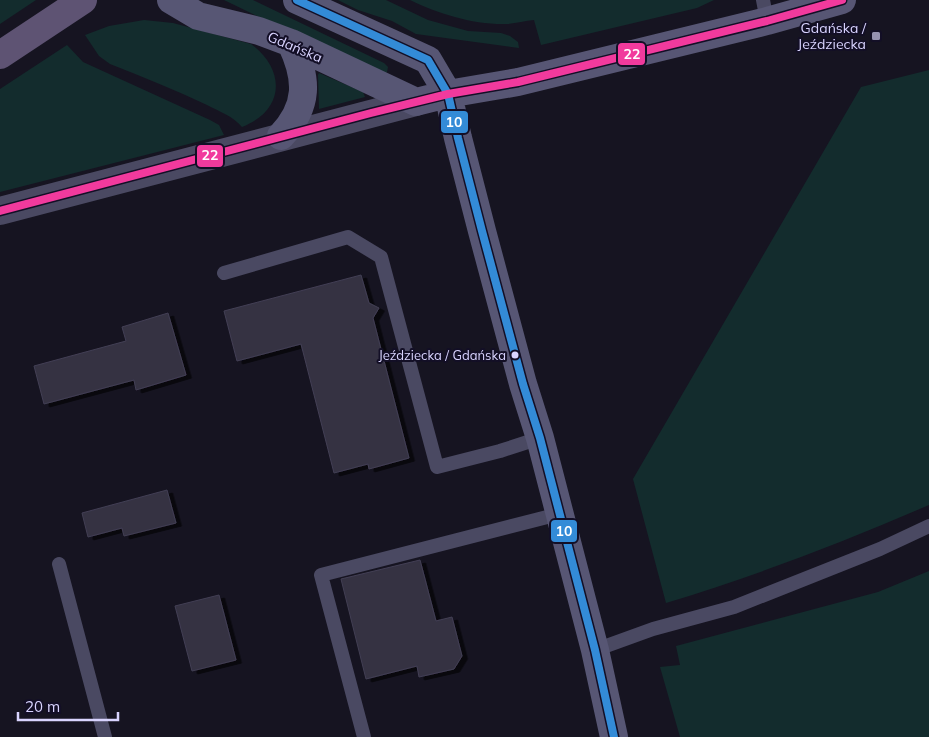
<svg xmlns="http://www.w3.org/2000/svg" width="929" height="737" font-family="Mulish,sans-serif">
<style>
.green{fill:#132c2d}
.building{fill:#343243;stroke:#433f54;filter:url(#shadow)}
.lines{fill:none;stroke-linecap:round;stroke-linejoin:round}
.lane{stroke:#4a4962;stroke-width:14}
.street{stroke:#4a4962;stroke-width:28}
.secondary{stroke:#575674;stroke-width:28}
.primary{stroke:#5e5373;stroke-width:28}
.bus-1-casing{stroke:#130f26;stroke-width:11}
.bus-2-casing{stroke:#130f26;stroke-width:11}
.bus-1{stroke:#338bd7;stroke-width:8}
.bus-2{stroke:#f13a9d;stroke-width:8}
.poi-dot{fill:#9591b1;stroke:#130f26;stroke-width:2}
.bus-dot{fill:#d9d4ff;stroke:#130f26;stroke-width:2}
.labels{text-anchor:middle;dominant-baseline:central;stroke-width:4;stroke-linejoin:round;paint-order:stroke}
.bus-label{font-size:13px;fill:#d9d4ff;stroke:#130f26;text-anchor:end}
.poi-label{font-size:14px;fill:#d9d4ff;stroke:#130f26;text-anchor:end}
.street-label{font-size:14px;fill:#d9d4ff;stroke:#130f26}
.line-badge{stroke:#130f26;stroke-width:2}
.badge-label{font-size:14px;text-anchor:middle;font-weight:bold;fill:#fff}
</style>
<defs>
<filter id="shadow"><feDropShadow dx="5.5" dy="3" stdDeviation="0" flood-color="#0009"/></filter>
</defs>
<rect width="100%" height="100%" fill="#161421"/>
<path class="green" d="M0 0H36L0 24Z
M224 0H253L384 63 388 67 387 72 383 75 377 74Z
M338 0H386L428 20 468 31 501 33 510 36 518 42 519 48 416 34 392 21 358 10Z
M410 0H714L697 8 541 45 534 20C525 21 516 23 507 24 474 25 439 14 410 0Z
M144 20 173 23 251 44C286 70 285 110 242 127 233 116 220 112 207 105 175 90 143 77 110 64L99 56 85 35 109 26Z
M67 45 83 62 210 120 219 125 224 135 0 192V89Z
M929 70V505C843 542 756 576 666 603L633 479 861 87Z
M319 73 363 92 365 97 319 109 318 75Z
M929 571V737H680L660 667 680 665 676 646 878 592Z"/>
<path class="building" d="M361 275 369 303 379 308 373 318 409 458 369 469 368 464 334 473 301 344 237 361 224 311Z
M168 313 186 375 136 390 134 380 44 404 34 366 126 341 122 327Z
M167 490 176 523 124 536 122 528 88 537 82 513Z
M420 560 436 621 452 617 462 656 454 669 419 677 417 666 366 679 341 579Z
M219 595 236 660 192 671 175 606Z"/>
<g class="lines">
<path class="lane" d="M763 0 767 21
M224 273 348 237 381 257 437 467 500 451 540 438
M59 564 105 737
M595 650 653 629 734 607 880 549 929 526
M364 737 321 575 559 514"/>
<path class="street" d="M0 211 416 102"/>
<path class="secondary" d="M171 0 198 16 259 31 291 43 416 102 448 94 518 82 767 21 842 0
M297 0 428 60 448 94 458 138 482 231 523 384 540 438 595 650 614 737
M281 136C309 106 308 79 291 43"/>
<path class="primary" d="M0 55 83 0"/>
<g class="bus-1-casing">
<path id="bus-1" d="M297 0 428 60 448 94 458 138 482 231 523 384 540 438 595 650 614 737"/>
</g>
<g class="bus-2-casing">
<path id="bus-2" d="M0 211 371 113 448 94 518 82 767 21 842 0"/>
</g>
<use href="#bus-1" class="bus-1"/>
<use href="#bus-2" class="bus-2"/>
</g>
<rect class="poi-dot" x="871" y="31" width="10" height="10" rx="2.5"/>
<circle class="bus-dot" cx="515" cy="355" r="4.5"/>
<g class="labels">
<g class="bus-label">
<text x="506" y="355">Jeździecka / Gdańska</text>
</g>
<g class="poi-label">
<text x="866" y="28">Gdańska /<tspan x="866" dy="16">Jeździecka</tspan></text>
</g>
<g class="street-label">
<text transform="translate(295 47) rotate(23)">Gdańska</text>
</g>
</g>
<g class="line-badge">
<rect x="617" y="42" width="29" height="24" rx="5" fill="#f13a9d"/>
<rect x="440" y="110" width="29" height="24" rx="5" fill="#338bd7"/>
<rect x="196" y="144" width="28" height="24" rx="5" fill="#f13a9d"/>
<rect x="550" y="519" width="28" height="24" rx="5" fill="#338bd7"/>
</g>
<g class="badge-label">
<text x="632" y="59">22</text>
<text x="454" y="127">10</text>
<text x="210" y="160">22</text>
<text x="564" y="536">10</text>
</g>
<path d="M18 712v8h100v-8" fill="none" stroke="#d9d4ff" stroke-width="2.5"/>
<text x="25" y="712" font-size="15" fill="#d9d4ff" stroke="#130f26" stroke-width="4" paint-order="stroke">20 m</text>
</svg>
